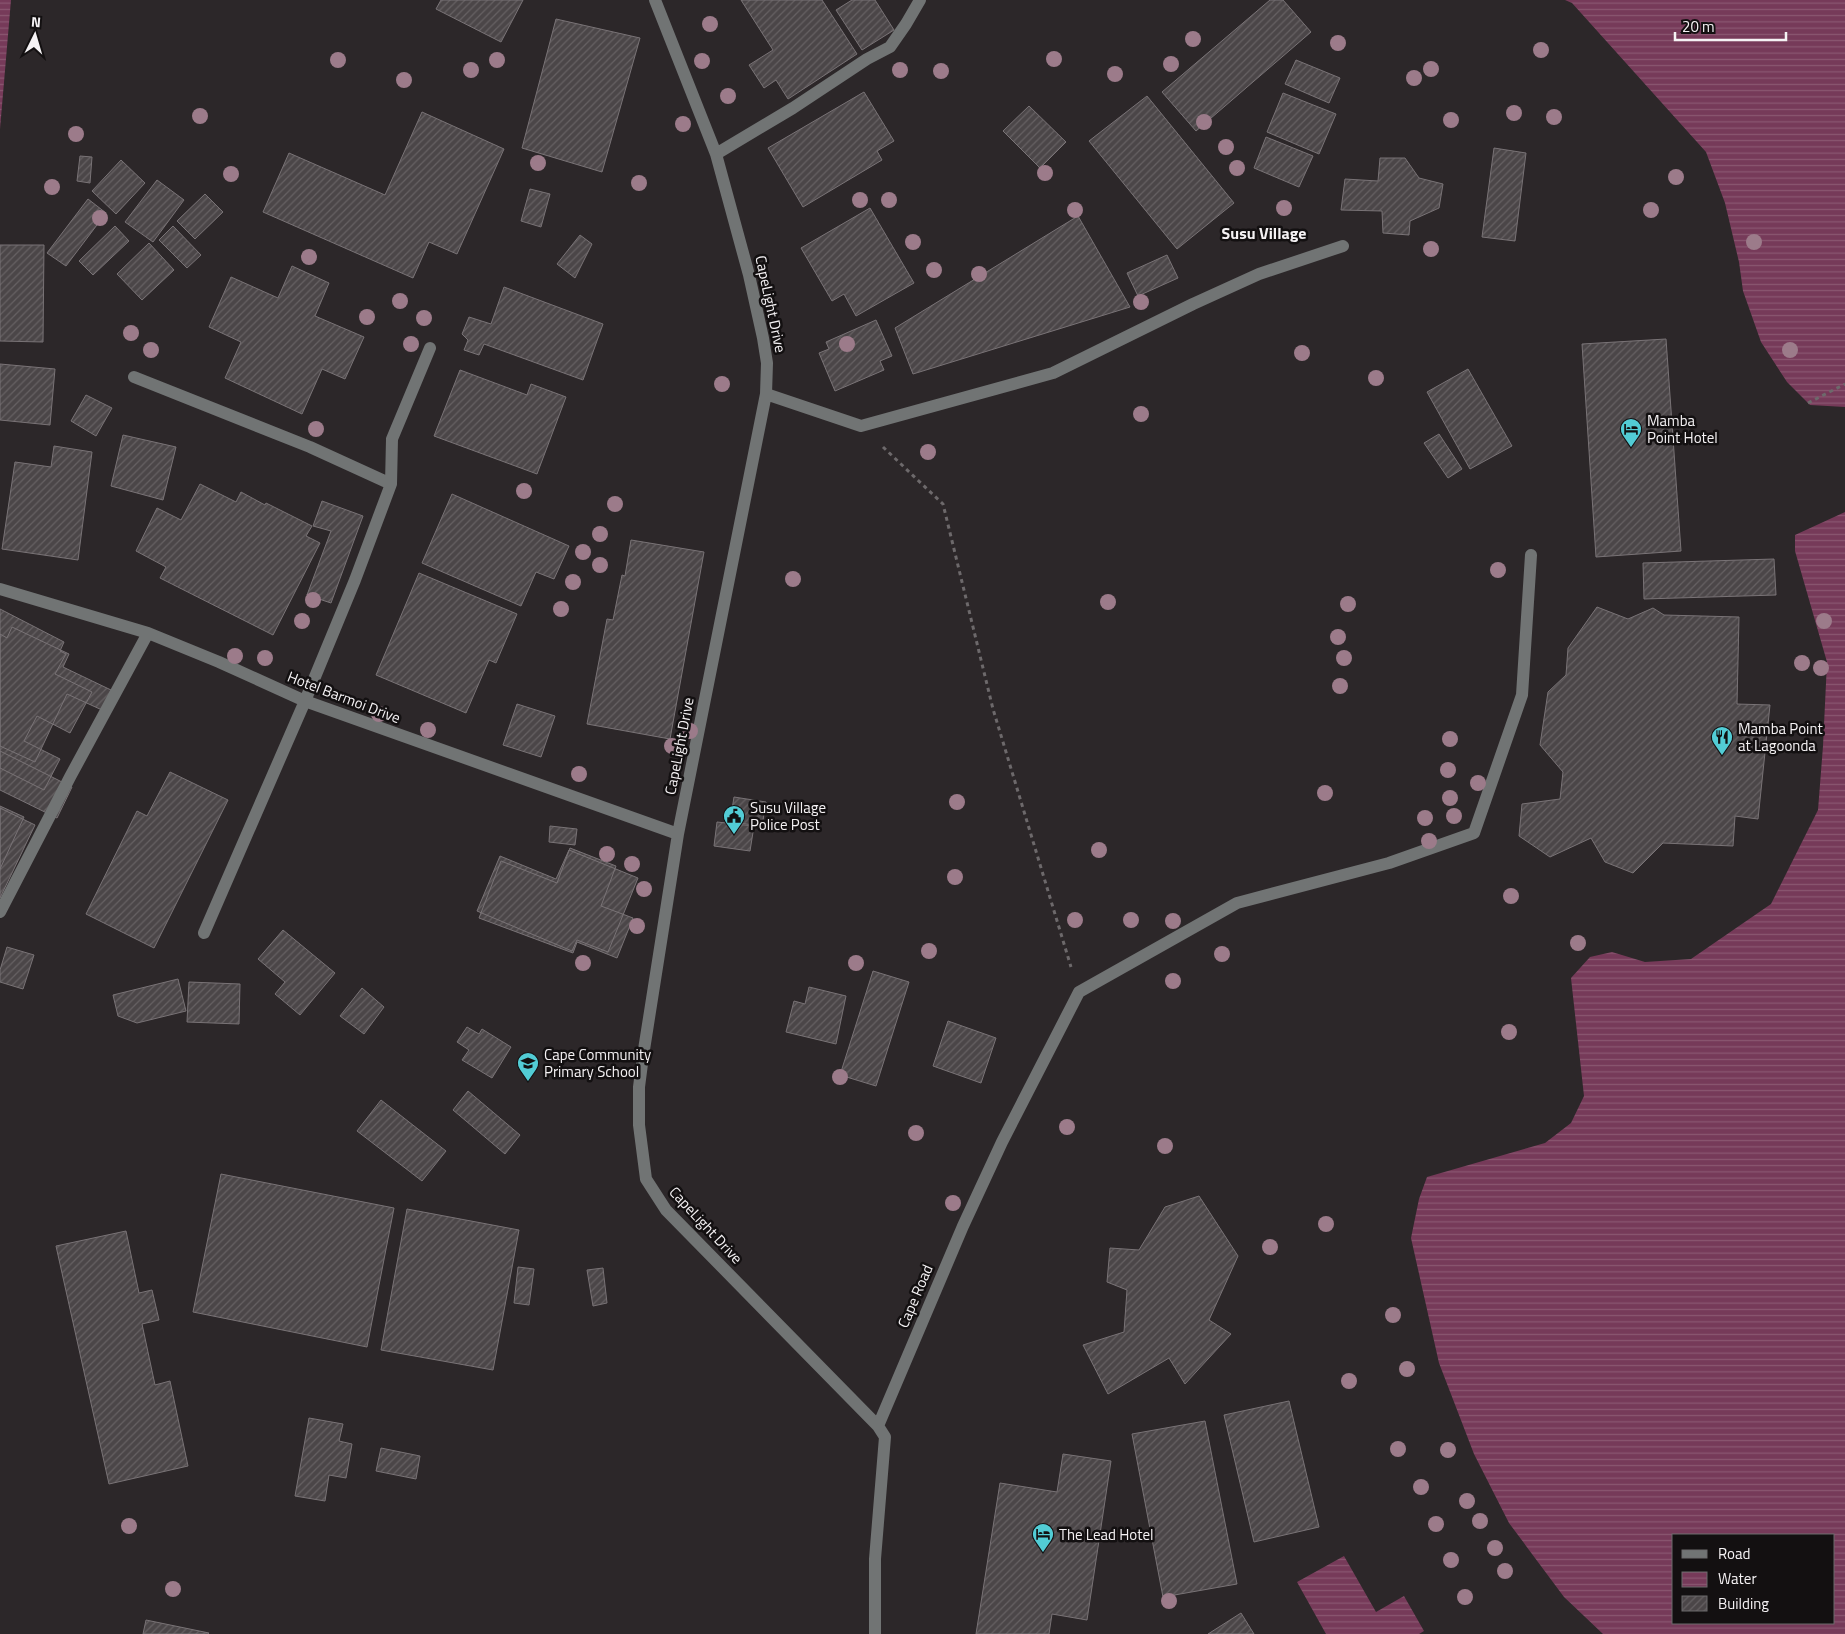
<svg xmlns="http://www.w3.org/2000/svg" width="1845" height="1634" font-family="'Titillium Web',sans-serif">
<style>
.water{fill:url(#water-rules);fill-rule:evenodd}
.building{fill:url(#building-hatch);stroke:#797376}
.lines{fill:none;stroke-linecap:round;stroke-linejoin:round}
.path{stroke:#6d696b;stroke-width:3;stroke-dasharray:4 4;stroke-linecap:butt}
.minor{stroke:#717474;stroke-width:12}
.tree{fill:#9c7b8a}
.labels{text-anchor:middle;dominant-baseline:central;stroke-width:5;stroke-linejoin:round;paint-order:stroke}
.street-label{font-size:15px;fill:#f5f2f4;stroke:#131011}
.poi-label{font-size:15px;fill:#f5f2f4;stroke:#131011;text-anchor:start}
.neighbourhood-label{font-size:16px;font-weight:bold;fill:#f5f2f4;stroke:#131011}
</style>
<defs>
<pattern id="water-rules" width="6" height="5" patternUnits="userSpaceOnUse" patternTransform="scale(1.25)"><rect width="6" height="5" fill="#763a59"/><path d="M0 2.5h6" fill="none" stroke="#8a5771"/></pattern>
<pattern id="building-hatch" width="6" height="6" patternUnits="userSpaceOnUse" patternTransform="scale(1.25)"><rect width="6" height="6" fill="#4b4648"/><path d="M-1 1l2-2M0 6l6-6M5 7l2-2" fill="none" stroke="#666163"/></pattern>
</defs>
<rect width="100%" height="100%" fill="#2c2729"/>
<path class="water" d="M0 0H11L0 129Z
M1565 0H1845V407L1810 405 1787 382 1761 342 1743 291 1739 262 1725 203 1706 152 1572 3Z
M1845 512V1634H1603L1564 1597 1509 1523 1474 1454 1439 1363 1411 1238 1419 1199 1427 1177 1545 1143 1571 1123 1584 1096 1571 978 1590 957 1612 952 1645 962 1691 959 1771 904 1818 810 1823 746 1827 662 1795 551V535ZM1674 1535H1834V1623H1674Z
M1344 1556 1376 1612 1404 1596 1424 1631 1419 1634H1326L1297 1582Z"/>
<path class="building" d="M441 0H523L501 42 436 9Z
M741 0H822L857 54 788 99 776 80 764 88 749 65 773 50Z
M852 0H875L894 30 862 50 836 10Z
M1270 0H1283L1311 32 1196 131 1162 92Z
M556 19 640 38 602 172 522 148Z
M1296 60 1340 78 1329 103 1285 84Z
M864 92 894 141 877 151 882 160 803 207 768 148Z
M1283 93 1336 114 1319 154 1267 132Z
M1147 96 1234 203 1177 249 1089 141Z
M1029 106 1066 142 1040 168 1003 131Z
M422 112 504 149 457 254 429 242 413 278 263 212 289 153 385 195Z
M1266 137 1313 156 1299 187 1254 168Z
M1494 148 1526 153 1515 241 1482 237Z
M80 156 92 157 90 183 77 181Z
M1380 158H1405L1419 178 1443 184 1439 208 1410 221 1409 235 1383 233 1382 211 1341 210 1345 179 1378 181Z
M121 160 145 183 116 214 92 191Z
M157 180 184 200 153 242 125 222Z
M530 189 550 194 541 227 521 221Z
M205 194 223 212 195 239 177 221Z
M88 199 106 213 66 266 47 253Z
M870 208 914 283 856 316 844 294 832 301 801 248Z
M1078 216 1130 307 913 374 895 328Z
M115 226 129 241 93 275 79 261Z
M173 226 201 255 187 268 159 240Z
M580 235 592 244 575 278 557 264Z
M149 243 174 270 142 300 117 274Z
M0 245H44L43 342 0 341Z
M1167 255 1178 278 1138 296 1127 273Z
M292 266 329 283 315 316 364 337 345 379 322 369 302 414 225 378 241 342 209 327 231 277 278 298Z
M504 287 603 324 583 380 484 344 479 355 464 350 468 340 462 334 469 317 491 324Z
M876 320 892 356 880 361 884 370 835 391 819 353 829 349 826 342Z
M1666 339 1681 551 1596 557 1582 344Z
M0 364 55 369 50 425 0 420Z
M1468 369 1512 446 1470 469 1427 392Z
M460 370 527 395 531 384 566 397 537 474 434 436Z
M86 395 112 408 96 436 71 421Z
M1439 434 1462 469 1448 478 1424 443Z
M123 435 176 447 163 500 111 486Z
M54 446 92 452 78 560 2 549 15 462 51 467Z
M200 484 236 502 241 492 265 505 266 503 312 526 306 536 320 543 273 635 160 578 166 567 136 551 157 508 181 520Z
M452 494 569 546 554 579 536 572 521 606 422 563Z
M322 501 363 516 331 603 307 595 331 531 313 526Z
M631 540 704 552 670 739 587 724 607 619 613 620 622 575 625 576Z
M1774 559 1776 595 1644 599 1643 563Z
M419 573 517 614 496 663 489 660 466 713 376 675Z
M1597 607 1628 619 1653 608 1664 615 1739 617 1737 704 1770 705 1758 819 1735 816 1733 846 1663 843 1633 873 1605 862 1591 838 1550 857 1519 836 1522 804 1560 799 1563 772 1540 745 1548 692 1566 675 1568 648Z
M0 609 64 642 60 651 66 654 55 674 92 692 70 733 37 716 24 741 60 759 44 790 0 768Z
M12 627 69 654 63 667 111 690 102 710 67 694 35 762 0 746V634L7 638Z
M517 704 555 716 541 757 503 745Z
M0 751 72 787 57 818 0 790Z
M170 772 228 800 154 948 86 914 137 811 147 816Z
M734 797 766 802 762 826 730 822Z
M0 806 24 817 0 869Z
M0 808 35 825 0 898Z
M717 822 754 826 750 851 714 846Z
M550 826 577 829 575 845 549 842Z
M570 848 616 866 601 906 633 918 617 958 577 942 573 953 479 918 501 861 557 883Z
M569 850 638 878 608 952 577 940 572 951 477 911 500 856 556 879Z
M283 930 335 973 300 1015 275 994 285 982 258 959Z
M7 947 34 955 23 989 0 982V970Z
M873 971 909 982 876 1086 840 1075Z
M178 979 186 1011 137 1023 118 1016 113 995Z
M189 982 240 984 239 1024 187 1022Z
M809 987 846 996 836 1044 786 1032 794 1001 805 1004Z
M362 988 384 1007 364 1034 340 1016Z
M948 1021 996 1038 981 1083 933 1066Z
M467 1027 479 1034 482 1029 511 1047 492 1078 462 1060 469 1050 457 1042Z
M468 1091 520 1135 505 1154 453 1110Z
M381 1100 446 1151 422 1181 357 1131Z
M221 1174 394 1208 367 1347 193 1312Z
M1199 1196 1238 1256 1209 1320 1231 1334 1185 1384 1169 1358 1108 1394 1083 1345 1124 1332 1127 1290 1107 1282 1110 1248 1139 1250 1165 1207Z
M407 1209 519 1230 493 1370 381 1350Z
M126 1231 139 1293 152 1290 159 1320 142 1324 155 1385 170 1381 188 1466 109 1484 56 1246Z
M518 1267 534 1269 529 1305 514 1303Z
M603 1268 607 1303 593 1306 587 1270Z
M1289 1401 1319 1527 1254 1542 1224 1415Z
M309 1418 343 1424 339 1441 352 1444 346 1478 329 1475 325 1501 295 1496Z
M1205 1421 1237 1584 1163 1597 1132 1434Z
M381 1448 420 1456 416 1479 376 1471Z
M1063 1454 1111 1461 1087 1620 1052 1614 1049 1634H976L1000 1483 1057 1492Z
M1241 1613 1254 1634H1208Z
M146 1620 209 1633 208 1634H143Z"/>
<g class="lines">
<path class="path" d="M1808 403 1845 384
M883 447 943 504 993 709 1071 967"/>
<path class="minor" d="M655 0 716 154 749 275 763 338 767 363 766 394 678 834 643 1056 639 1087V1125L646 1179 666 1210 878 1426 885 1437 875 1559V1634
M716 154 793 108 867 59 890 47 906 24 920 0
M134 377 310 447 391 484
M766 394 861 426 1053 373 1193 304 1259 274 1343 246
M0 589 148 633 219 662 305 701 678 834
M0 912 70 777 148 633
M204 933 305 701 355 580 391 484 392 439 430 348
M878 1426 963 1226 1002 1142 1079 992 1237 903 1389 863 1474 833 1522 695 1531 555"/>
</g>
<g class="tree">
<circle cx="710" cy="24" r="8"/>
<circle cx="1193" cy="39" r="8"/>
<circle cx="1338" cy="43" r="8"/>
<circle cx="1541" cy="50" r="8"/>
<circle cx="1054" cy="59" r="8"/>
<circle cx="338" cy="60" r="8"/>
<circle cx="497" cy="60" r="8"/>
<circle cx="702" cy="61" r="8"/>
<circle cx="1171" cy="64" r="8"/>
<circle cx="1431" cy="69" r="8"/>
<circle cx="471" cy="70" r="8"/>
<circle cx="900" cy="70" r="8"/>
<circle cx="941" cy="71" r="8"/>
<circle cx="1115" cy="74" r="8"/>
<circle cx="1414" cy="78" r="8"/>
<circle cx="404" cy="80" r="8"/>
<circle cx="728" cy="96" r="8"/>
<circle cx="1514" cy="113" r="8"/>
<circle cx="200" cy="116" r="8"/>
<circle cx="1554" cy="117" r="8"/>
<circle cx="1451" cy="120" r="8"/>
<circle cx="1204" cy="122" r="8"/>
<circle cx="683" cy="124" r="8"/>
<circle cx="76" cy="134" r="8"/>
<circle cx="1226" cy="147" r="8"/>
<circle cx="538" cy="163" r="8"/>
<circle cx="1237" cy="168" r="8"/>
<circle cx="1045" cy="173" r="8"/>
<circle cx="231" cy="174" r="8"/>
<circle cx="1676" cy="177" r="8"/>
<circle cx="639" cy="183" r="8"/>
<circle cx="52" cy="187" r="8"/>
<circle cx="860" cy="200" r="8"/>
<circle cx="889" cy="200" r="8"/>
<circle cx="1284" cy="208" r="8"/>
<circle cx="1075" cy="210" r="8"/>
<circle cx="1651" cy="210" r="8"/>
<circle cx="100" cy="218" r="8"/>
<circle cx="913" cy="242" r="8"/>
<circle cx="1754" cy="242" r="8"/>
<circle cx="1431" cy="249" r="8"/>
<circle cx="309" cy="257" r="8"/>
<circle cx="934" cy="270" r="8"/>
<circle cx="979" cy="274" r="8"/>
<circle cx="400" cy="301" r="8"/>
<circle cx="1141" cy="302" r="8"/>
<circle cx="367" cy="317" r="8"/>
<circle cx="424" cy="318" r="8"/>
<circle cx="131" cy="333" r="8"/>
<circle cx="411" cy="344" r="8"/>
<circle cx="847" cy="344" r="8"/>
<circle cx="151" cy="350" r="8"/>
<circle cx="1790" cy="350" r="8"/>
<circle cx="1302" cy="353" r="8"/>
<circle cx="1376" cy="378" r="8"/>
<circle cx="722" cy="384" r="8"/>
<circle cx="1141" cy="414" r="8"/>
<circle cx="316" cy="429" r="8"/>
<circle cx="928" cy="452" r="8"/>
<circle cx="524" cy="491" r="8"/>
<circle cx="615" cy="504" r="8"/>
<circle cx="600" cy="534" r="8"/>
<circle cx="583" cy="552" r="8"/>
<circle cx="600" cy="565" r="8"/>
<circle cx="1498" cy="570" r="8"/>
<circle cx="793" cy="579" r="8"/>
<circle cx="573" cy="582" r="8"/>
<circle cx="313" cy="600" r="8"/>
<circle cx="1108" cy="602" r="8"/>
<circle cx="1348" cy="604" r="8"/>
<circle cx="561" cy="609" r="8"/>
<circle cx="302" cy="621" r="8"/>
<circle cx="1824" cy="621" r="8"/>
<circle cx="1338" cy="637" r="8"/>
<circle cx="235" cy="656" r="8"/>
<circle cx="265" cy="658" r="8"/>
<circle cx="1344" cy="658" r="8"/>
<circle cx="1802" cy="663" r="8"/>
<circle cx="1821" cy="668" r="8"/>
<circle cx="1340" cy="686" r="8"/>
<circle cx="379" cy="714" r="8"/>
<circle cx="428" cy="730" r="8"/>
<circle cx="690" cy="731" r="8"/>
<circle cx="1450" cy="739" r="8"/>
<circle cx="672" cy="746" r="8"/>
<circle cx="1448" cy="770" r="8"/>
<circle cx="579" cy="774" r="8"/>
<circle cx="1478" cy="783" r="8"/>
<circle cx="1325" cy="793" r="8"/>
<circle cx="1450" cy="798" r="8"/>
<circle cx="957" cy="802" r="8"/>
<circle cx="1454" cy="816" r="8"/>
<circle cx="1425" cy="818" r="8"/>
<circle cx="1429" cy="841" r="8"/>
<circle cx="1099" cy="850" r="8"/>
<circle cx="607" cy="854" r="8"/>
<circle cx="632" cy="864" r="8"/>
<circle cx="955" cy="877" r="8"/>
<circle cx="644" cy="889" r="8"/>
<circle cx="1511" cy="896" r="8"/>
<circle cx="1075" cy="920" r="8"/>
<circle cx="1131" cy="920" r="8"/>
<circle cx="1173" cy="921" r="8"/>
<circle cx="637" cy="926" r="8"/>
<circle cx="1578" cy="943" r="8"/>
<circle cx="929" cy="951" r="8"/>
<circle cx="1222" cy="954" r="8"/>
<circle cx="583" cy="963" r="8"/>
<circle cx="856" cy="963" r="8"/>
<circle cx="1173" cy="981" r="8"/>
<circle cx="1509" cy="1032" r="8"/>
<circle cx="840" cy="1077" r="8"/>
<circle cx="1067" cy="1127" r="8"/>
<circle cx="916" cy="1133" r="8"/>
<circle cx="1165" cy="1146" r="8"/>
<circle cx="953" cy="1203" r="8"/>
<circle cx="1326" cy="1224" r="8"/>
<circle cx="1270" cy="1247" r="8"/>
<circle cx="1393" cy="1315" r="8"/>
<circle cx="1407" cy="1369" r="8"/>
<circle cx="1349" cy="1381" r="8"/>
<circle cx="1398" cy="1449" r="8"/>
<circle cx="1448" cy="1450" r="8"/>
<circle cx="1421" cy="1487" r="8"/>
<circle cx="1467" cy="1501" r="8"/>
<circle cx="1480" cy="1521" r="8"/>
<circle cx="1436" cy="1524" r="8"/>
<circle cx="129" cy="1526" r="8"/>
<circle cx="1495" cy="1548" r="8"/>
<circle cx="1451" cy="1560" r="8"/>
<circle cx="1505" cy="1571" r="8"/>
<circle cx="173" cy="1589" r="8"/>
<circle cx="1465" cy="1597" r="8"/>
<circle cx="1169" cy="1601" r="8"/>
</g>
<defs>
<g id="hotel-pin" transform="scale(1.125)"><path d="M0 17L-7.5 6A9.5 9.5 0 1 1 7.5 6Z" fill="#52ccd5" stroke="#131011"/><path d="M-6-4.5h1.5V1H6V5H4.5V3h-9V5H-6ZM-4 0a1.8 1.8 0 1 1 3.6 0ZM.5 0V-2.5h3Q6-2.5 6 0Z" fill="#111"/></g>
<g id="restaurant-pin" transform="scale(1.125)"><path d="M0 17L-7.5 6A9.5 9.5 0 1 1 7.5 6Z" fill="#52ccd5" stroke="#131011"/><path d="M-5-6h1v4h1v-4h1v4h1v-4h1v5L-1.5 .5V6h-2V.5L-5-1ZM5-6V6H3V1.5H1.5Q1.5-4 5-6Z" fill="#111"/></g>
<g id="civic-pin" transform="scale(1.125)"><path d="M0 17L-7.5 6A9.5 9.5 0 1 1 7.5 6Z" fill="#52ccd5" stroke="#131011"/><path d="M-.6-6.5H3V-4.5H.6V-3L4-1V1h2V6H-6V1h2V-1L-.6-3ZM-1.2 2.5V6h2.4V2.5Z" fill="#111"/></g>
<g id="school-pin" transform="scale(1.125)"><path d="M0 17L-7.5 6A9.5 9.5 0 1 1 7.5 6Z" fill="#52ccd5" stroke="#131011"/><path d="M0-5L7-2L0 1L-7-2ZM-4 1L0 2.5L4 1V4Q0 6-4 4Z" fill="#111"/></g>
</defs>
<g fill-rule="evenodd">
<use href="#hotel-pin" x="1631" y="429"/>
<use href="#restaurant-pin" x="1722" y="737"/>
<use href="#civic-pin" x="734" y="816"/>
<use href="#school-pin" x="528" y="1063"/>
<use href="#hotel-pin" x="1043" y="1534"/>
</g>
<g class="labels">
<g class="street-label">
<text transform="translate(771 304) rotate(78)">CapeLight Drive</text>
<text transform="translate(344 697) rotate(21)">Hotel Barmoi Drive</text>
<text transform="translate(679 746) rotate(-79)">CapeLight Drive</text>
<text transform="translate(706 1225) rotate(47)">CapeLight Drive</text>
<text transform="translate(915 1296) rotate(-67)">Cape Road</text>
</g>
<g class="poi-label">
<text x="1647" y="420">Mamba<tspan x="1647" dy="17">Point Hotel</tspan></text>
<text x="1738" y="728">Mamba Point<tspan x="1738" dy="17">at Lagoonda</tspan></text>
<text x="750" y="807">Susu Village<tspan x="750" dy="17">Police Post</tspan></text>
<text x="544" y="1054">Cape Community<tspan x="544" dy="17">Primary School</tspan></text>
<text x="1059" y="1534">The Lead Hotel</text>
</g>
<g class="neighbourhood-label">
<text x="1264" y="233">Susu Village</text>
</g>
</g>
<rect x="1672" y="1534" width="162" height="90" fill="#131011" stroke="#6d6a6c"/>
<rect x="1682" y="1550" width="25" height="8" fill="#717474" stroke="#6d6a6c"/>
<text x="1718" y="1559" font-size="15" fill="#f5f2f4">Road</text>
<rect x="1682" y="1572" width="25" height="15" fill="url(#water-rules)" stroke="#6d6a6c"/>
<text x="1718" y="1584" font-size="15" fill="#f5f2f4">Water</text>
<rect x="1682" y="1596" width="25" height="15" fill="url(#building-hatch)" stroke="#6d6a6c"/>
<text x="1718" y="1609" font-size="15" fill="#f5f2f4">Building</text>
<g transform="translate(35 35) rotate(5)" stroke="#131011" stroke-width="4" paint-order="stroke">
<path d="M0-4L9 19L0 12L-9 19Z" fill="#f5f2f4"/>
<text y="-8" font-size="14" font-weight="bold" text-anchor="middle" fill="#f5f2f4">N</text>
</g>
<path d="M1675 32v8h111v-8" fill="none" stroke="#f5f2f4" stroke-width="2.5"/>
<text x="1682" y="32" font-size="15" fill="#f5f2f4" stroke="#131011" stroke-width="4" paint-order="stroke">20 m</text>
</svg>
